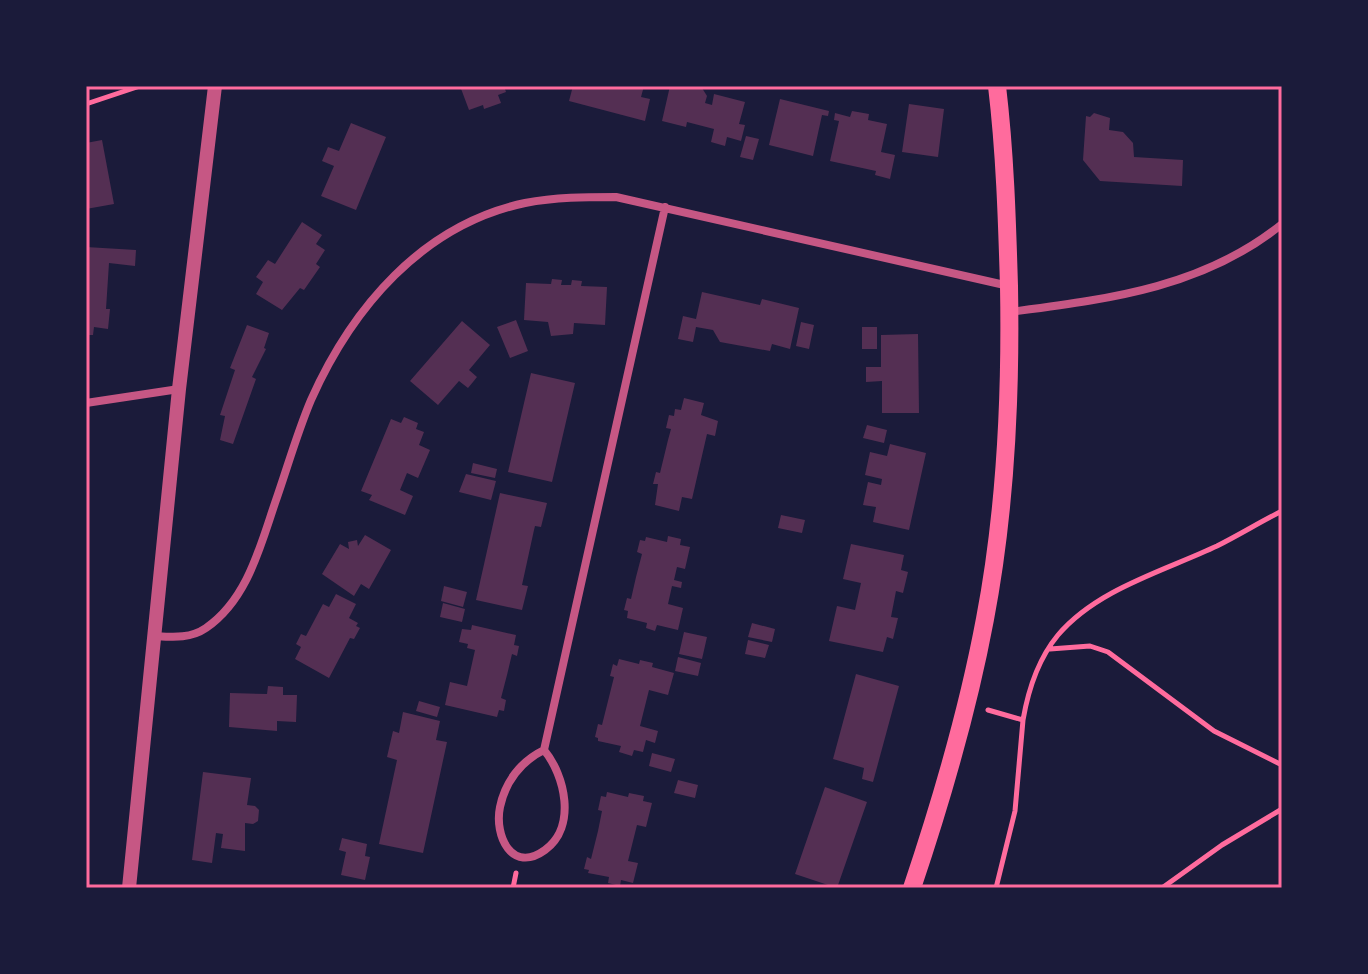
<svg xmlns="http://www.w3.org/2000/svg" width="1368" height="974" font-family="Mulish,sans-serif">
<style>
.building{fill:#542f53}
.lines{fill:none;stroke-linecap:round;stroke-linejoin:round}
.path{stroke:#ff6b9d;stroke-width:5}
.minor{stroke:#c65784;stroke-width:8}
.tertiary{stroke:#c65784;stroke-width:14}
.primary{stroke:#ff6b9d;stroke-width:18}
.neatline{fill:none;stroke:#ff6b9d;stroke-width:3}
</style>
<rect width="100%" height="100%" fill="#1b1b3a"/>
<path class="building" d="M460 86H504L506 92 498 95 501 103 484 109 483 105 469 110Z
M573 86H644L641 97 650 99 645 121 569 101Z
M670 86 702 88 707 96 705 103 712 105 714 94 745 102 739 124 745 125 741 141 727 137 725 146 711 142 714 129 687 122 686 127 662 121Z
M780 99 829 111 828 116 822 115 813 156 769 145Z
M909 104 944 109 938 157 902 152Z
M852 111 869 114 868 120 887 124 881 152 895 155 890 179 875 175 876 171 830 161 839 121 834 120 835 113 850 117Z
M1094 113 1110 118 1109 130 1123 132 1133 143 1134 157 1183 160 1182 186 1100 181 1083 160 1086 116 1090 117Z
M351 123 386 137 356 210 321 196 334 166 322 161 328 147 339 151Z
M746 136 759 139 753 160 740 157Z
M102 140 114 204 86 209V143Z
M302 222 322 235 316 244 325 250 316 264 320 267 304 290 300 288 282 310 256 294 263 282 256 277 268 260 275 264Z
M86 247 136 250 135 266 109 263 106 309H110L108 329 94 327 93 335H86Z
M552 279 562 280 561 285H571L572 280 582 281 581 286 607 287 605 325 574 323 573 334 551 336 548 322 524 320 526 283 551 284Z
M702 292 760 305 762 299 799 308 790 349 772 344 770 351 720 342 713 330 696 327 693 342 678 339 683 316 696 319Z
M516 320 528 351 510 358 497 327Z
M462 321 490 345 469 370 477 377 473 382 468 388 459 381 438 405 410 381Z
M801 322 814 325 809 349 796 346Z
M247 325 269 333 264 348 266 349 252 377 256 379 233 444 220 440 225 416 220 415 235 370 230 368Z
M862 327H877V349H862Z
M918 334 919 413H882V381L866 382V367H881V335Z
M531 373 575 383 552 482 508 472Z
M684 398 704 403 701 415 718 421 715 436 707 434 692 499 682 497 679 511 655 505 658 484H653L656 472 660 473 668 440 671 429 666 428 669 415 674 416 675 409 681 410Z
M404 417 418 423 416 429 424 432 419 445 430 450 418 478 407 473 400 490 413 496 405 515 369 500 372 495 361 491 391 419 401 423Z
M867 425 887 430 884 443 863 438Z
M890 444 926 453 909 530 873 522 876 507 863 505 868 482 881 485 882 479 865 475 870 452 887 456Z
M473 463 497 469 495 478 471 473Z
M466 474 496 481 491 500 459 492Z
M500 493 547 503 541 527 535 526 534 530 522 585 528 586 522 610 476 600Z
M781 515 805 520 802 533 778 528Z
M365 535 391 550 369 589 361 584 354 596 322 574 340 544 349 549 348 542 357 540 358 546Z
M668 536 681 539 680 545 690 547 685 569 677 567 674 580 682 582 681 588 672 586 668 604 683 608 678 630 657 625 655 631 646 628 647 623 627 618 628 611 624 610 627 598 631 599 636 577 642 554 637 552 640 540 645 541 646 537 667 542Z
M851 544 904 555 901 570 908 572 903 593 896 591 891 617 898 618 893 639 887 637 883 652 829 641 837 606 855 610 861 583 843 579Z
M444 586 467 592 463 607 441 601Z
M336 594 356 604 349 618 358 623 356 626 360 628 354 639 350 638 329 678 295 659 301 647 296 644 301 634 306 636 323 604 329 607Z
M443 603 465 609 462 622 440 617Z
M752 623 775 629 772 642 748 637Z
M472 625 516 635 514 645 519 646 517 656 512 654 507 675 501 698 506 700 504 711 499 710 497 717 445 705 450 682 467 686 475 650 467 648 468 644 459 642 462 629 471 630Z
M684 632 707 637 702 659 679 654Z
M748 640 769 645 765 658 745 654Z
M678 657 701 663 698 676 675 671Z
M619 659 639 664 640 660 653 663 652 667 674 673 668 695 649 690 640 726 658 731 655 743 646 740 643 752 634 750 632 756 619 752 621 746 598 741V738L595 737 598 724 602 725 614 677 610 676 613 664 617 666Z
M856 674 899 686 873 782 862 779 864 768 833 759Z
M268 686 283 687V695H297L296 722 277 721V731L229 727 230 693 267 694Z
M419 701 440 707 437 717 416 711Z
M403 712 440 721 436 740 447 742 423 853 379 844 397 760 387 757 393 731 399 733Z
M652 753 675 759 671 772 649 766Z
M203 772 251 778 247 805 255 806 259 810 258 821 253 824 245 823V851L221 848 223 834 216 833 212 863 192 860Z
M678 780 698 785 695 798 674 793Z
M825 787 867 802 837 888 795 874Z
M607 792 628 797 629 793 644 796 643 801 652 803 646 827 637 825 628 861 638 863 633 883 621 880 620 886 608 883 609 877 588 873 589 870 584 869 587 857 591 859 598 831 602 811 598 810 601 796 606 797Z
M342 838 367 844 365 856 370 857 365 880 341 875 346 852 339 850Z"/>
<g class="lines">
<path class="path" d="M86 104 140 86
M1050 649 1090 646 1108 652 1214 731 1282 765
M988 710 1023 720C1028 691 1039 658 1058 635 1097 589 1164 571 1217 546 1239 535 1260 522 1282 511
M513 888 516 873
M996 888 1015 811 1023 720
M1162 888 1222 845 1282 809"/>
<path class="minor" d="M1010 312C1108 299 1203 288 1282 224
M86 403 179 389
M154 636C172 637 190 639 206 628 247 600 260 547 275 503 287 469 297 433 311 400 352 308 422 225 525 203 556 197 585 197 616 197L1009 286
M544 750C565 775 577 827 545 850 512 874 494 836 500 807 505 782 521 761 544 750L665 207"/>
<path class="tertiary" d="M129 888 179 389 215 86"/>
<path class="primary" d="M912 888C942 799 968 710 985 619 1006 509 1011 397 1009 286 1007 219 1005 153 997 86"/>
</g>
<rect width="1368" height="974" fill="none" stroke="#1b1b3a" stroke-width="176"/>
<rect x="88" y="88" width="1192" height="798" class="neatline"/>
</svg>
